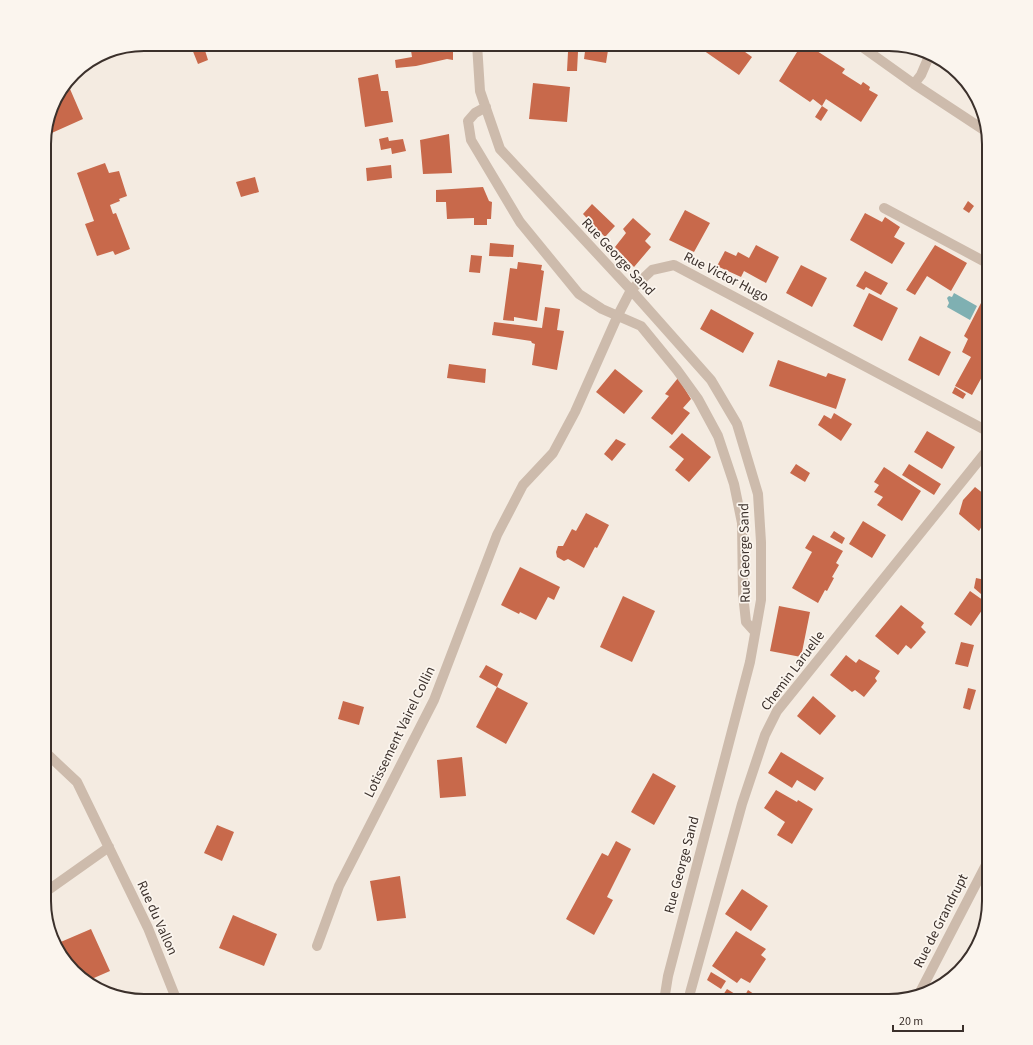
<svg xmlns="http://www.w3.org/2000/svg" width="1033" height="1045" font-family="'Source Sans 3',sans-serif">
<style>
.water{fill:#7fb0b2}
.building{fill:#c8694b}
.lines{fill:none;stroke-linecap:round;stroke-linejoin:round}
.minor{stroke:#cdbbac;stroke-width:10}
.labels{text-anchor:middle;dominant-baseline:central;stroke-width:3.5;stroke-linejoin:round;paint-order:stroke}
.street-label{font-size:14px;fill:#3b302b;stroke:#fbf5ee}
.rim{fill:none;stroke:#3b302b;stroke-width:2}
</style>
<rect width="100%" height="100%" fill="#f4ebe1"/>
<path class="water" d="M954 293 977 306 970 320 947 307 949 303 947 298 949 296 952 297Z"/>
<path class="building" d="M190 44H203L208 60 198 64Z
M410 44H453V60L447 59 416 66 396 68 395 60 412 57Z
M586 44H609L606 63 584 59Z
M702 44H745L741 49 752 57 739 75 700 48Z
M802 44H806L845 69 842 73 861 85 863 82 870 87 869 90 878 95 861 122 826 99 822 106 828 110 821 121 815 117 822 106 813 99 810 102 779 81Z
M568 52H578L577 71H567Z
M378 74 381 91H388L393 122 365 127 358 78Z
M959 74 964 78 967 84 958 77Z
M533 83 570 87 567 122 529 119Z
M70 89 83 119 45 136 54 100 59 93Z
M449 134 452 173 423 174 420 140Z
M388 137 389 141 403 139 406 151 392 154 391 148 381 150 379 139Z
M105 163 109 173 119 171 127 196 119 199 120 201 110 205 113 214 116 213 130 249 115 255 113 251 97 256 85 224 94 221 77 173Z
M391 165 392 178 367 181 366 168Z
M255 177 259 192 241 197 236 182Z
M483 187 489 201 492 202 491 219H487V225H474V218L447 219 446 202H436V190Z
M989 200V211L984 208Z
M968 201 974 206 969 213 963 209Z
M592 204 615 226 605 237 583 214Z
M685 210 710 223 694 252 669 240Z
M865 213 882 222 885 217 900 227 894 237 905 243 892 264 850 240Z
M633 218 651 234 645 241 651 247 634 267 615 247 626 233 623 229Z
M490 243 514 245 513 257 489 256Z
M756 245 779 257 766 283 744 271 741 277 717 266 725 251 736 256 738 252 749 258Z
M935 245 967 263 951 291 927 276 915 295 906 290Z
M471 255 482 256 480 273 469 272Z
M518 262 542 265 541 270 544 271 537 321 514 317V321L503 320 510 268 517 269Z
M801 265 827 278 812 307 786 293Z
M865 271 888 283 881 295 866 287 864 290 856 286Z
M869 293 898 308 882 341 853 326Z
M981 303 989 307V324L987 328 989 329V364L972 395 955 386 971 357 962 352 968 339 964 336Z
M545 307 560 309 557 330 564 331 557 370 532 365 535 344 532 343 531 341 492 335 494 322 542 328Z
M711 309 754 333 743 353 700 329Z
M920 336 951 352 939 376 908 360Z
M778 360 826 377 828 373 846 379 836 409 769 386Z
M449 364 486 369 485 383 447 378Z
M615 369 643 391 624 414 596 392Z
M678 378 691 399 683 408 690 413 672 435 651 418 669 396 665 394Z
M955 387 966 394 963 399 952 393Z
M834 413 852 424 841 441 818 425 824 415 831 419Z
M927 431 955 447 942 469 914 452Z
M682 433 711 457 689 482 675 470 684 459 669 447Z
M616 439 626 444 612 461 604 454Z
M796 464 810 473 805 482 790 473Z
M909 464 941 484 934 495 902 475Z
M884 467 921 491 902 521 877 505 883 497 874 492 879 485 874 482Z
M975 487 989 498V531L982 526 979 531 959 514 963 500Z
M586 513 609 525 597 548 595 547 584 568 568 559 564 561 557 557 556 552 558 546H563L572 529 576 531Z
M863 521 886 535 872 558 849 544Z
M834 531 845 538 842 544 830 537Z
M813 535 843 551 836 563 839 565 832 577 834 578 827 591 825 590 818 603 792 588 812 552 805 548Z
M520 567 560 587 554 600 548 597 536 620 520 612 519 614 501 605Z
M976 578 985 580 981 594 974 588Z
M970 591 987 603 971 626 954 614Z
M623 596 655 611 632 662 600 647Z
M901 605 924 623 921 627 926 632 911 649 906 645 898 655 875 636Z
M779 606 810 612 801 657 770 651Z
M961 642 974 645 968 667 955 664Z
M846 655 856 663 859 659 880 671 875 678 877 681 864 697 855 690 852 692 830 675Z
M486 665 503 674 497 687 528 703 506 744 476 727 497 687 479 677Z
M968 688 976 690 970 710 963 708Z
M813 696 836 716 820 735 797 716Z
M343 701 364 707 359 725 338 719Z
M781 752 824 778 815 791 797 780 792 788 768 773Z
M462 757 466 796 440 798 437 760Z
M653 773 676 786 654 825 631 812Z
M776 790 797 802 798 800 813 809 792 844 777 835 785 822 764 808Z
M217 825 234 832 222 861 204 853Z
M616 841 631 849 607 897 613 900 594 935 566 919 602 853 608 856Z
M400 876 406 918 377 921 370 881Z
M742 889 768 906 751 931 725 914Z
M233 915 277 934 264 966 219 948Z
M91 929 110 971 87 981 77 973 72 962 67 964 56 944Z
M736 931 766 949 761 955 766 959 750 983 741 978 737 983 712 966Z
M711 972 726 981 721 989 707 980Z
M727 989 743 999 748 990 764 1001H719Z"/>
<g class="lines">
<path class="minor" d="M477 44 480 91 500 149 631 290 711 380 737 424 758 494 761 542V600L750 662 668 976 664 1001
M858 44 914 84 987 132
M914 84 921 75 930 54
M486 107 475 113 468 121 471 140 520 222 579 294 602 309 641 326 677 370 698 399 718 436 734 484 742 523 743 594 746 622 755 632
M884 208 989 264
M44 751 77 782 148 928 177 1001
M44 893 109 847
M317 946 339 886 434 700 497 535 523 485 553 453 575 412 618 315 631 290 652 270 674 265 989 432
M918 996 989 859
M690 1001V993L742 804 765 735 777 711 989 448"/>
</g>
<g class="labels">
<g class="street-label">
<text transform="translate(618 257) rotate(47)">Rue George Sand</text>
<text transform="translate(726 277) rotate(27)">Rue Victor Hugo</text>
<text transform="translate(745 553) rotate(-91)">Rue George Sand</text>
<text transform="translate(793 671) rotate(-53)">Chemin Laruelle</text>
<text transform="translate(400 732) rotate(-64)">Lotissement Vairel Collin</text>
<text transform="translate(682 865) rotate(-75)">Rue George Sand</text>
<text transform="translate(157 918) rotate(66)">Rue du Vallon</text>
<text transform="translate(941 921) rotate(-63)">Rue de Grandrupt</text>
</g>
</g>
<path d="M0 0H1033V1045H0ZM144 51H889A93 93 0 0 1 982 144V901A93 93 0 0 1 889 994H144A93 93 0 0 1 51 901V144A93 93 0 0 1 144 51Z" fill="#fbf5ee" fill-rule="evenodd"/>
<path class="rim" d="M144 51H889A93 93 0 0 1 982 144V901A93 93 0 0 1 889 994H144A93 93 0 0 1 51 901V144A93 93 0 0 1 144 51Z"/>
<path d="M893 1025v6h70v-6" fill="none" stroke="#3b302b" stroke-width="2"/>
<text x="899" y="1025" font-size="12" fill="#3b302b" stroke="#fbf5ee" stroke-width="3" paint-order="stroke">20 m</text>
</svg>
